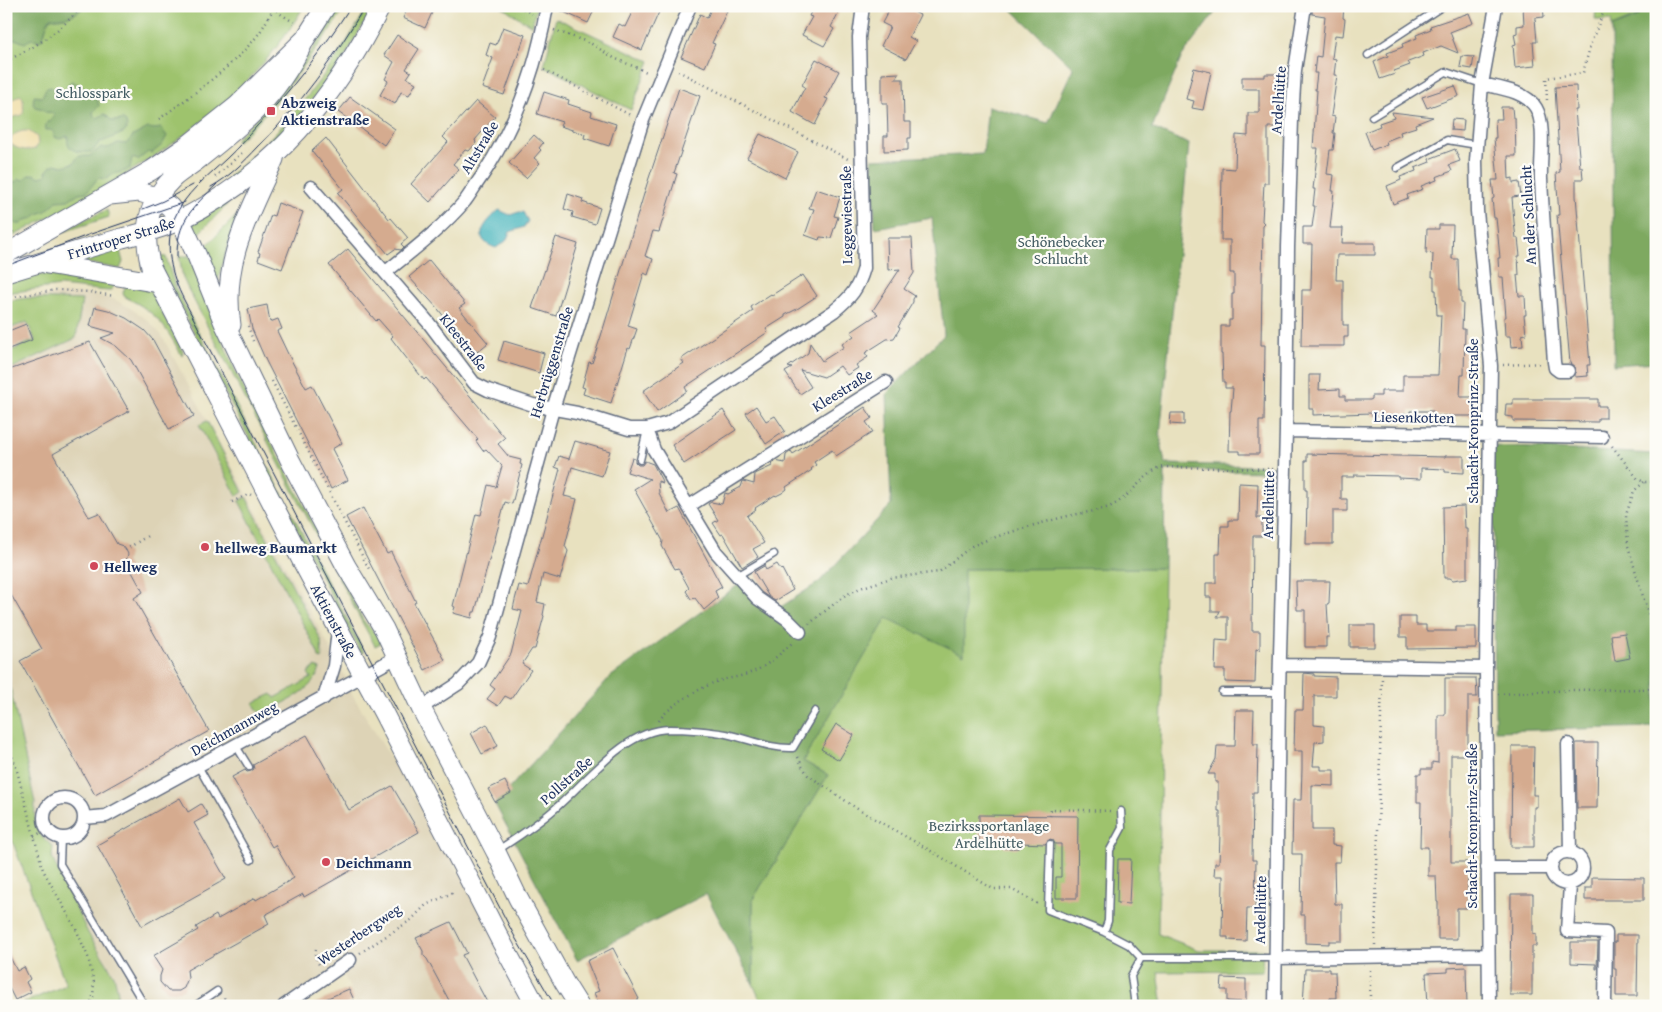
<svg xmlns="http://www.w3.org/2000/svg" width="1662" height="1012" font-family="'Gentium Book Plus',serif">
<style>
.built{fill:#ddd3b6}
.green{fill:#9ec36d;stroke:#5c7966}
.forest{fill:#7ea960;stroke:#4c6c5f}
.sand{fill:#eeda9e;stroke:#84847e}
.water{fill:#45b4bc;stroke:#30728d}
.building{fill:#d5ab8f}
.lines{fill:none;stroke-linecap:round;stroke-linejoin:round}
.lane-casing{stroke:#636d80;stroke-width:9}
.street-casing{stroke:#636d80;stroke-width:15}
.primary-casing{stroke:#636d80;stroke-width:21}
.path{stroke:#636d80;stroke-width:2.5;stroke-dasharray:1 4;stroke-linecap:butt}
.lane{stroke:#fff;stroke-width:6}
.street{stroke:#fff;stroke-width:12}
.primary{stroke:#fff;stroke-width:19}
.tram{stroke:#1b2f5e;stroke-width:1}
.poi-dot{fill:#d1495b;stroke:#fdfcf7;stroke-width:2}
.labels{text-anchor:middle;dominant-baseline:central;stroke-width:4.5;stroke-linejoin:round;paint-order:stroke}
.park-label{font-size:15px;fill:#425b62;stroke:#fdfcf7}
.street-label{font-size:15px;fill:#1b2f5e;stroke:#fdfcf7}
.poi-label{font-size:15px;font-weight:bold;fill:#1b2f5e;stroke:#fdfcf7;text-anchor:start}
</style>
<rect width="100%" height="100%" fill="#fdfcf7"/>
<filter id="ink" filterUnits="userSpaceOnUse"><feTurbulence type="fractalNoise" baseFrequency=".02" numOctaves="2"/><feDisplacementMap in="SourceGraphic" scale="10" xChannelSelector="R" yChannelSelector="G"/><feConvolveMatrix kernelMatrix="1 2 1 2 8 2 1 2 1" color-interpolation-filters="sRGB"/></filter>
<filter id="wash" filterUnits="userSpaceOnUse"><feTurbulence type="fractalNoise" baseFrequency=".0096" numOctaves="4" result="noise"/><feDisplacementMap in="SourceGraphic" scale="20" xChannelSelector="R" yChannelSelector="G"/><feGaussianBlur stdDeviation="1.12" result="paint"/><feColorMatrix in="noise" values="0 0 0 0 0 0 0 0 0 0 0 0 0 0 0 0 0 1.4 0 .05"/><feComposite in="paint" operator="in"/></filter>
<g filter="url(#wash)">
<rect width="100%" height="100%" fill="#e8e1bf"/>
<path class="built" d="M89 293 114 299 135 311 149 321 162 336 347 680 349 689 473 895 528 1006H357L341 968 281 1006H17L66 986 24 873 65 849 53 846 40 837 35 823V803L6 668V301L55 294Z"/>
<path class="green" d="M6 6H304C239 120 118 181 6 240Z
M337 6H347C313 53 280 103 237 142L236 139C274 97 314 58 337 6Z
M368 6H374L342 62 282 138 230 182 228 180 230 178 229 176C286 129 332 70 368 6Z
M501 6H537L532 26Z
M1596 6H1641L1638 16 1612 27 1611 20H1595Z
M556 18 650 61 631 110 544 66Z
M228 201 225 207 197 235 192 224Z
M107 210 109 217 63 232 88 218Z
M237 215 217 283 204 248Z
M119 247 123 262 120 269 78 261Z
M158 256 166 257 176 289 364 652 361 653 173 292 161 269Z
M179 256H190L220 335 237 375 363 620C369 629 378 632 381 643L375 646 356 611 187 287 183 278Z
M54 274 116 282 112 289 108 291 60 286 6 293V281L27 276Z
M127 282 151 291 183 351 182 356C173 340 163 321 147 310 140 304 132 301 124 296L123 293Z
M27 298 82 300 76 338 6 371V353L35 340 27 322 6 330V301Z
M207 421 243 492 237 496 199 425Z
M246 497 321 640 322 659 319 658 318 653 239 501Z
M1164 568 1158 934 1199 950H1263L1262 971 1158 972 1163 1006H763L753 984V899L828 775 803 761 887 617 964 569Z
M315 667 320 669C312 692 285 702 264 713L258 711 254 704 255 702 272 694 275 698 311 678 308 673Z
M6 668 35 803C34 825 35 833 53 846L52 858 88 933 114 975 118 992 115 1006H16L66 985 6 824Z"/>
<path class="forest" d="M6 6H85C76 16 63 19 50 18L47 24 43 38 39 41C33 38 30 39 25 43L15 39 6 43Z
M1008 6H1220L1182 56 1152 128 1189 144 1160 435 1165 464 1272 466 1271 472 1165 470 1164 568 964 569V655L887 618 803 761 828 775 753 899V984L706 894 577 960 495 804 610 677 741 583 770 614 819 582 891 505 887 393 944 335 932 218 875 228 872 159 983 154 988 106 1048 123 1073 68Z
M1641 6H1656V362L1614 365 1612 27 1638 17Z
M72 81 81 86 89 95 97 97 99 106 93 112 94 117 97 118 105 114 112 121 123 120 126 122 127 127 125 132C121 134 103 142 100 142L92 152C80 153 65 152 68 136L60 139 54 137V133L51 130H46C44 122 50 122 54 117V113L45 112 43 109 35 107 33 104 34 96 42 97 46 88 51 87 61 95 66 94 68 84Z
M148 128 155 129 161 128 167 136 162 145 152 153 148 152 138 160 132 158 130 168 125 171 114 174 106 179 98 178 87 192 79 193 68 200 57 201 46 211 37 214 34 218 25 220 21 224H16L12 221 11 212 6 206V182H15L19 179 24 180 27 176 33 174 40 177 47 175 46 172 51 166 55 164 63 166 74 163 78 156H90L101 147C108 150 112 146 118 143L126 144 133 136Z
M1493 446 1656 454V727L1495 731Z"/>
<path class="sand" d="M20 95 23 98C24 123 25 111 6 120V101H10Z
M23 131H29L37 137 38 145 35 149C26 151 17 150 10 143 11 135 16 133 23 131Z"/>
<path class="water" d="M499 210 510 215 519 212H523L528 221 524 227 510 232 506 241 496 248C469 239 486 222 499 210Z"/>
<g id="blocks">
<path class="building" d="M409 6H435L425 28 403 18Z
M555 6H596L588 23 555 8Z
M635 6H645L659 12 642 50 613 37 619 24 625 27Z
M712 6H717L727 11 712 43 715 44 705 67 681 57 700 14 707 18Z
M814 6H842L831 27 834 29 824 46 802 35 812 17 809 16Z
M891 6H917L914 12 920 15 909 37 916 41 906 59 881 46 890 27 882 23Z
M1313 6H1344L1343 18 1345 19 1343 36 1335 35 1332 58 1336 59 1334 75H1337L1331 116 1335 117 1333 133H1335L1333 150H1330L1327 174 1334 175 1332 191H1334L1330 228H1343L1342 243H1375V255H1337L1336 280H1343V325H1348V337H1344V346H1301L1302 290H1311L1312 244H1303V227H1312L1315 206H1313L1315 189H1313L1318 148H1313L1317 90H1315L1317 73H1314L1316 56 1321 57 1325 16 1312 14Z
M1523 6H1543L1544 17 1535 18 1537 42H1533L1535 66 1515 68 1513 45 1516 44 1514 34 1517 33V26L1524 25Z
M1469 13 1473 23 1450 32 1458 53 1441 46 1423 53 1424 56 1408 62 1410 65 1394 71 1395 74 1380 79 1374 62 1388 56 1387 53 1403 47 1402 44 1417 38 1416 35 1431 29 1430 26Z
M503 27 525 35 504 95 482 88 493 58 486 55 490 43 496 45Z
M397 35 419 49 406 69 411 72 407 78 416 83 409 95 401 92 395 104 380 95 388 81 385 79 394 62 384 55Z
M1462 56 1474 57 1472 69 1460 67Z
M816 59 839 71 825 98 828 99 815 125 792 112 805 87 802 85Z
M1194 68 1211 72 1203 110 1192 108 1194 101 1186 99Z
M899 73 895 79H903L904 122H911V138H908V150L884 151V136H888L887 103H882V74Z
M1265 74H1284V93H1278L1277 127H1268V183H1264L1262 221 1265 224 1263 226 1261 345H1265L1264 421H1259V454H1240V451H1229L1230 411H1231L1233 388H1225V382H1223L1222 354H1221V326H1229V320H1232V294H1234V273H1230V240H1221L1222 168 1235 169 1236 135 1248 136V113H1259V89H1242V77H1265Z
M1455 86 1459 96 1427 108 1422 97Z
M1576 86 1577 110H1575L1580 167H1582L1583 179H1576V196L1590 365H1587L1588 376 1575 377V367L1570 363 1557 215H1559L1556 173 1560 172 1555 87Z
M679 88 700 96 674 173 677 174 659 232 653 231 645 256 653 259 648 275 644 273 628 326 637 329 630 349 628 348 611 403 583 394 585 388 582 387 589 362 592 363 601 336 647 184Z
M544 92 569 100 568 104 592 112 591 116 616 124 609 146 584 138 585 134 560 126 562 122 537 114Z
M350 97 395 129 384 145 338 112Z
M476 101 495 117 475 140 476 143 469 151 465 150 453 164 459 169 430 202 411 184 448 142 443 137Z
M1501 107H1512L1513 118H1515L1516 156H1508L1509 179 1513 178V183L1519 182 1521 196 1512 197 1514 222 1516 238H1518L1520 256H1518L1519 275H1517L1519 296H1525L1526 315H1524L1526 334 1522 335 1523 346 1511 347 1510 336H1505L1504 317H1506L1503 277H1499L1498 258H1500L1498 237 1496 218H1494L1492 199 1494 198 1492 180H1498L1494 138H1496L1495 119H1502Z
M1392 112 1433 117 1415 124 1416 127 1400 132 1401 135 1386 141 1387 144 1372 150 1365 132 1380 126 1379 123 1394 118Z
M1452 119 1464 120 1463 131 1451 130Z
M760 134 798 152 785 178 747 158Z
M534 135 543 143 539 148 541 150 534 158 540 163 526 178 509 163Z
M326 138 389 219 391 218 408 238 401 244 404 247 401 250 395 249 388 254 338 193 343 189 312 151Z
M1455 149 1460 161 1449 165 1452 171 1436 177 1437 180 1421 186 1423 189 1407 195 1408 198 1393 204 1387 186 1401 180 1400 177 1416 171 1415 168 1430 162 1429 159Z
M816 189 840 197 834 216 838 217 831 238 820 237 819 240 805 235 814 209 809 208Z
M568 194 583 199 582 202 600 208 595 224 572 217 573 212 564 209Z
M278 203 303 212 282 269 258 260 260 253 258 252 271 215 274 216Z
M1439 225H1453L1452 259H1458L1459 291H1461V303H1463L1462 329H1465L1464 375H1461L1460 397H1475V416H1433V411H1410V414H1404V416H1372V413L1313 415V409H1309V375H1320L1319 390 1340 389V396H1345V400H1370L1372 399V396H1381V391H1403V375H1438L1441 315H1437L1436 290H1434V277H1432L1433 254 1426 253 1427 229H1439Z
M556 237 578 244 556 316 532 308Z
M887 238H912L914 273 904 289 915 296 913 299V302L898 327 900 328 894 338 887 339 865 353 868 357 856 365 858 368 847 375 840 366 824 377 800 370 811 387 800 394 785 372 792 368 788 367 808 353 810 343 822 361 844 347 842 344 854 336 851 332 878 314 873 310 900 269 888 270Z
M348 249 505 438 498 444 509 457 521 460 520 464 522 465 512 504 505 502 475 612H473L472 618 453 613 455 607 453 606 476 514 481 515 488 485 496 487 502 466 486 449 483 451 476 441 478 439 426 378 424 380 404 355 391 338 393 336 378 319 376 321 329 265Z
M429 260 465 304 459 308 488 343 477 352 475 350 472 352 438 309 409 277Z
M803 275 817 296 797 309 785 315V317L766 329 768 332 685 387 687 391 657 412 643 391 684 363 681 359 753 311 751 307 771 294 772 295Z
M267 305 270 322 278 319 282 329 277 331 288 354 306 388 312 385 342 443 332 449 348 480 331 489 266 361 252 329 248 309Z
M95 307 108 310 126 318 144 330 153 340 194 416 169 429 131 360 116 346 101 338 115 333 90 326Z
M26 324 32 340 6 350V332Z
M504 341 544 353 539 373 498 360Z
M90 342 129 411 53 454 89 517 99 513 117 544 123 546 126 550 128 554 126 561 143 592 134 598 209 731 95 795 20 661 42 649 6 586V371Z
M1513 399H1598V406H1606V418H1598V422L1513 421V417L1505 416 1506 404H1513Z
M756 406 766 421 775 416 785 431 766 444 746 413Z
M865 407 872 418 866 422 873 432 836 456 832 450 814 462 816 465 811 469 812 470 786 487 787 489 782 493 776 496 775 495 755 508 756 509 747 516 764 543 753 549 758 557 742 567 723 534 721 535 713 523 718 520 708 504 711 502 722 504 725 493 728 494 741 487 743 481 754 484 755 474 772 466 773 463 775 461 785 463 786 455 791 451 793 454Z
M723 410 736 430 684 464 672 445Z
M1171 413H1184V425L1170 424Z
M575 441 610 451 602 476 572 467 564 496 577 499 565 546 568 551 560 579 543 574 537 602 545 604 543 615 544 616 535 649H532L522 664 531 670 511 699 505 696 498 706 487 699 495 689 490 685 511 654 522 611 513 609 515 600 519 585 528 587 560 469 555 467 559 456 569 459Z
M1307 454 1445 457V456H1464V473L1445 472V469L1421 468V479L1398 478V476L1354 475V477H1341V499H1347V511H1333V544H1306L1307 497V490H1305V461H1307Z
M632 458 635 459V462L638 465H642L645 461 653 464 663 483 658 481 659 493 669 513 679 508 722 587 715 591 718 598 704 610 695 598 691 599 686 591 689 588 678 568 675 569 662 546 663 541 634 489 650 479 627 472Z
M1239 483 1258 484 1257 518H1262V536H1253L1252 631H1260V650L1256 649 1255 683 1225 682V670H1215L1216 640 1228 641V617H1217L1220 611H1211V597H1206V583H1216V554H1220L1221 526H1229V520H1238Z
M1464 506 1465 528H1467V578L1453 580 1450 578H1444L1443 507Z
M363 508 387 554 391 552 416 602 414 603 445 660 425 670 346 517Z
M777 564 781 570 782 569 793 590 775 601 769 597 754 572 764 566 766 570Z
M1296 581H1330L1329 603 1327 604 1329 637H1326V647H1305V610H1297Z
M1400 617H1416V625H1426V630L1428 631H1456V627H1476V648L1407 649V637H1400Z
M1350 625H1375V647H1350Z
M1625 633 1630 658 1615 661 1611 635Z
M1304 673 1314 674V676L1336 677V696H1314V725L1324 726V741L1315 742 1313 766H1321V770H1334V786L1312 785V830H1332V845L1341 846 1340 862H1334L1335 904H1342V941H1329V944L1305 943V915H1301L1302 854H1292L1293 800H1301L1302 769V751H1294L1295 710H1303Z
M1445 678H1476L1477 697H1468V755H1451V862H1467L1468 877 1467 908H1457V939H1438V902H1437L1436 876H1428V847H1420L1421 802H1417V774H1421V769H1432V762L1438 763V715H1445Z
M1236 710H1254L1253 744H1258L1257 792H1253L1252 860H1256L1255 908H1247L1246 941 1228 940V937H1222L1223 876H1214L1215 863H1219L1220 834V811H1218V782H1215V774H1208L1216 759 1217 746H1235Z
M487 724 498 746 482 754 471 733Z
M836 724 854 735 839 760 821 749Z
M307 735 349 810 392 786 419 832 304 897 303 894 265 915 269 924 187 970 188 978 184 988 179 991H168L160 982V976L162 970 153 956 198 930 196 927 216 915 218 919 255 898 256 900 294 878 275 845 272 847 232 777 245 770 247 772 251 771 254 769 253 765Z
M1576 743H1598L1597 808H1577Z
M1512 746H1534L1533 795H1537V807H1534V847H1511Z
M505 781 511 793 495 802 488 789Z
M180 798 188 812 201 804 208 815 194 823 226 879 142 926 97 845Z
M979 815 1078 816 1077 898H1056V877H1061V844H1055L1053 840 1050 839 1045 844 1020 843 1019 848H1004V843L979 842Z
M1118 859H1131L1129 904 1117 903Z
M1592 877 1644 878V900H1585V888H1592Z
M1511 894H1533V934H1536V946H1532V995H1510Z
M451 922 467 953 462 955 489 1006H452L427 959 423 955V951L416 938Z
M1616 935H1638L1637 996H1616V969H1614V942H1616Z
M1571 942H1598L1597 969H1596V964L1571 963Z
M613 948 639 999 628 1006H600L594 993 599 991 587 961Z
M6 949 17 971 24 967 30 979 26 982 31 992 15 1000 6 982Z
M1466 967 1467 1006H1434V1003L1428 1004 1426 973 1448 972V968Z
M1305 969H1329V972H1335L1336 998H1330L1329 1003H1319L1318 1006H1303Z
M1222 978 1246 979V1002L1227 1001V990H1221Z
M349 989 354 1000 348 1003 349 1006H309Z"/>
</g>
</g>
<g filter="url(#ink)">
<use href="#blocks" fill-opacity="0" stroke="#636d80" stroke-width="1"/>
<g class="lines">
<g class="lane-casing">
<path id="lane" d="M1368 55 1443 6
M1372 117 1446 72 1482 84
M1397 168 1447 140 1477 145
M640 460 646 434
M737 576 774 554
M1222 692H1279
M236 746 249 767
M198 766 251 860
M61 838 60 864 145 1006
M1050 844 1048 910 1104 932 1129 945 1141 958
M497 851C517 837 540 823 558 806 589 779 625 730 669 729 685 729 711 731 726 734 749 739 770 749 793 748L815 711
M1104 932 1108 921 1110 850 1122 828 1121 811
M195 1006 217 991
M1135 1006 1131 976 1141 958H1275"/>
</g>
<g class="street-casing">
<path id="street" d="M1482 84C1499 88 1526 91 1536 108 1546 125 1540 159 1541 179 1544 240 1550 301 1554 362L1555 368 1559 371H1568
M311 187 428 322 474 383 488 390 533 405 577 413 629 429H647L668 423 834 311C851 297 858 289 864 268L859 37 863 6
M386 272C413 250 442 228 465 201 471 193 476 184 482 176 516 125 537 66 547 6
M647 429 654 450 716 552 757 598 787 619 800 632
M1286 431 1602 437
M689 506 886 382
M1280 665 1486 668
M324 698 334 666 338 630
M421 708 458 684 478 663 490 637 553 409 643 120 690 6
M1568 744 1570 852
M44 818a20 20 0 1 1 40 0a20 20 0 1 1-40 0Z
M84 818 106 816 397 657
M1551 868a16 16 0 1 1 32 0a16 16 0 1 1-32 0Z
M1487 868H1551
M1570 885 1567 931 1606 933 1605 1004
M1275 958 1488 955
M284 1006 350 960
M1275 1006 1279 692 1286 431 1288 247 1292 119 1295 70 1305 6
M1489 1006 1486 668 1491 366 1477 211 1476 161 1482 84 1496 6"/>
</g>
<g class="primary-casing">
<path id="primary" d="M305 39C292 66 276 90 255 111 238 128 219 143 200 158 191 166 180 171 172 179 146 204 142 233 151 267L302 561 384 714 502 943 536 1006
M110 195 139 192 157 197 170 207 182 224 197 256 224 323 291 462 346 566 384 629 421 708 496 852 518 898 564 982 579 1006
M6 254 152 170 187 146 237 106 305 39 326 6
M47 264 159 283
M6 273C45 261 84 249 122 238 141 233 162 229 180 220 274 174 335 98 381 6
M231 325C221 261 249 215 274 159"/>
</g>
<path class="path" d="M268 6 295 23
M519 6 532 14
M554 30 590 43 614 58 649 73
M6 61C35 47 61 31 82 6
M544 70 632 116
M678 71 848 159
M1547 100 1546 78 1583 73 1591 43 1606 6
M159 119C190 97 233 66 257 36 264 27 269 16 275 6
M215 177 243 152
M6 218 13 233
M6 298 56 290 89 292 115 296
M248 326 254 344
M1503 365 1542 363
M272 381 369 569
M1612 446 1638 479 1644 482H1656
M1644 482 1634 491 1626 515 1628 546 1656 640
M232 502 249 494 251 495
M125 550 149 535
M809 624 844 596 860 588 891 578 939 572 972 546 984 541C1010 532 1037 524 1064 517 1079 513 1095 512 1109 507 1131 498 1141 474 1164 467L1274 469
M1654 632 1656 623
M1498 694 1571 690 1643 689 1656 688
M659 721C667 707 697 690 713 683 724 678 738 678 750 673 767 667 781 653 794 641
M6 738 16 767 43 870 76 929 88 957 94 983 93 997 89 1006
M798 757 802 766 808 775 859 810 938 855 993 889H1011L1038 904
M1050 816 1051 809 1112 811
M34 836 47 830
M1375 945 1382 678
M316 949 315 955 320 967
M360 953 411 920 426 905 454 892
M224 998 232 1006
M1370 1006V968"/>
<use href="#lane" class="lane"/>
<use href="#street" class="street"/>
<use href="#primary" class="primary"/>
<path class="tram" d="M351 6C323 49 292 89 257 126 247 137 237 149 226 159 206 178 185 193 174 219 164 247 171 275 184 300L516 939 555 1006
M211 187C229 177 244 162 258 147 300 105 335 57 365 6
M143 209 163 201 193 185
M177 258C176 222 193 207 217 184
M6 266 88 235 185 202"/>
</g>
</g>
<g class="poi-dot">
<rect x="266" y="106" width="10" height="10" rx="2.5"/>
<circle cx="205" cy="547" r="5"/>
<circle cx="94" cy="566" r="5"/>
<circle cx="326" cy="862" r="5"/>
</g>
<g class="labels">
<g class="park-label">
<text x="93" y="92">Schlosspark</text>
<text x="1061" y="241">Schönebecker<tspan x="1061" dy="17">Schlucht</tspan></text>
<text x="989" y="825">Bezirkssportanlage<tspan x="989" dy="17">Ardelhütte</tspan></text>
</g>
<g class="street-label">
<text transform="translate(1278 100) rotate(-86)">Ardelhütte</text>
<text transform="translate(479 147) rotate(-59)">Altstraße</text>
<text transform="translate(846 215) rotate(-91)">Leggewiestraße</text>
<text transform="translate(1528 215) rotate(-93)">An der Schlucht</text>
<text transform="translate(121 238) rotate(-17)">Frintroper Straße</text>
<text transform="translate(464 342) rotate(52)">Kleestraße</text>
<text transform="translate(551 362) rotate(-73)">Herbrüggenstraße</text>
<text transform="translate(842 390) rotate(-32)">Kleestraße</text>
<text transform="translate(1414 417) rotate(1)">Liesenkotten</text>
<text transform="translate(1472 421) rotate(-90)">Schacht-Kronprinz-Straße</text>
<text transform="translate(1268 505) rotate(-89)">Ardelhütte</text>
<text transform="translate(334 621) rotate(62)">Aktienstraße</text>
<text transform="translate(234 728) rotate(-29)">Deichmannweg</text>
<text transform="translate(566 780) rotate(-42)">Pollstraße</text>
<text transform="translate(1471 826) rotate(-90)">Schacht-Kronprinz-Straße</text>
<text transform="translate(1260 910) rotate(-89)">Ardelhütte</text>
<text transform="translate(359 934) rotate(-34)">Westerbergweg</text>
</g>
<g class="poi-label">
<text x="281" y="102">Abzweig<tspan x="281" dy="17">Aktienstraße</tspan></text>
<text x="215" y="547">hellweg Baumarkt</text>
<text x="104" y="566">Hellweg</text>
<text x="336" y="862">Deichmann</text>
</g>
</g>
<rect width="1662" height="1012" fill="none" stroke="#fdfcf7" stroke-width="25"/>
</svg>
